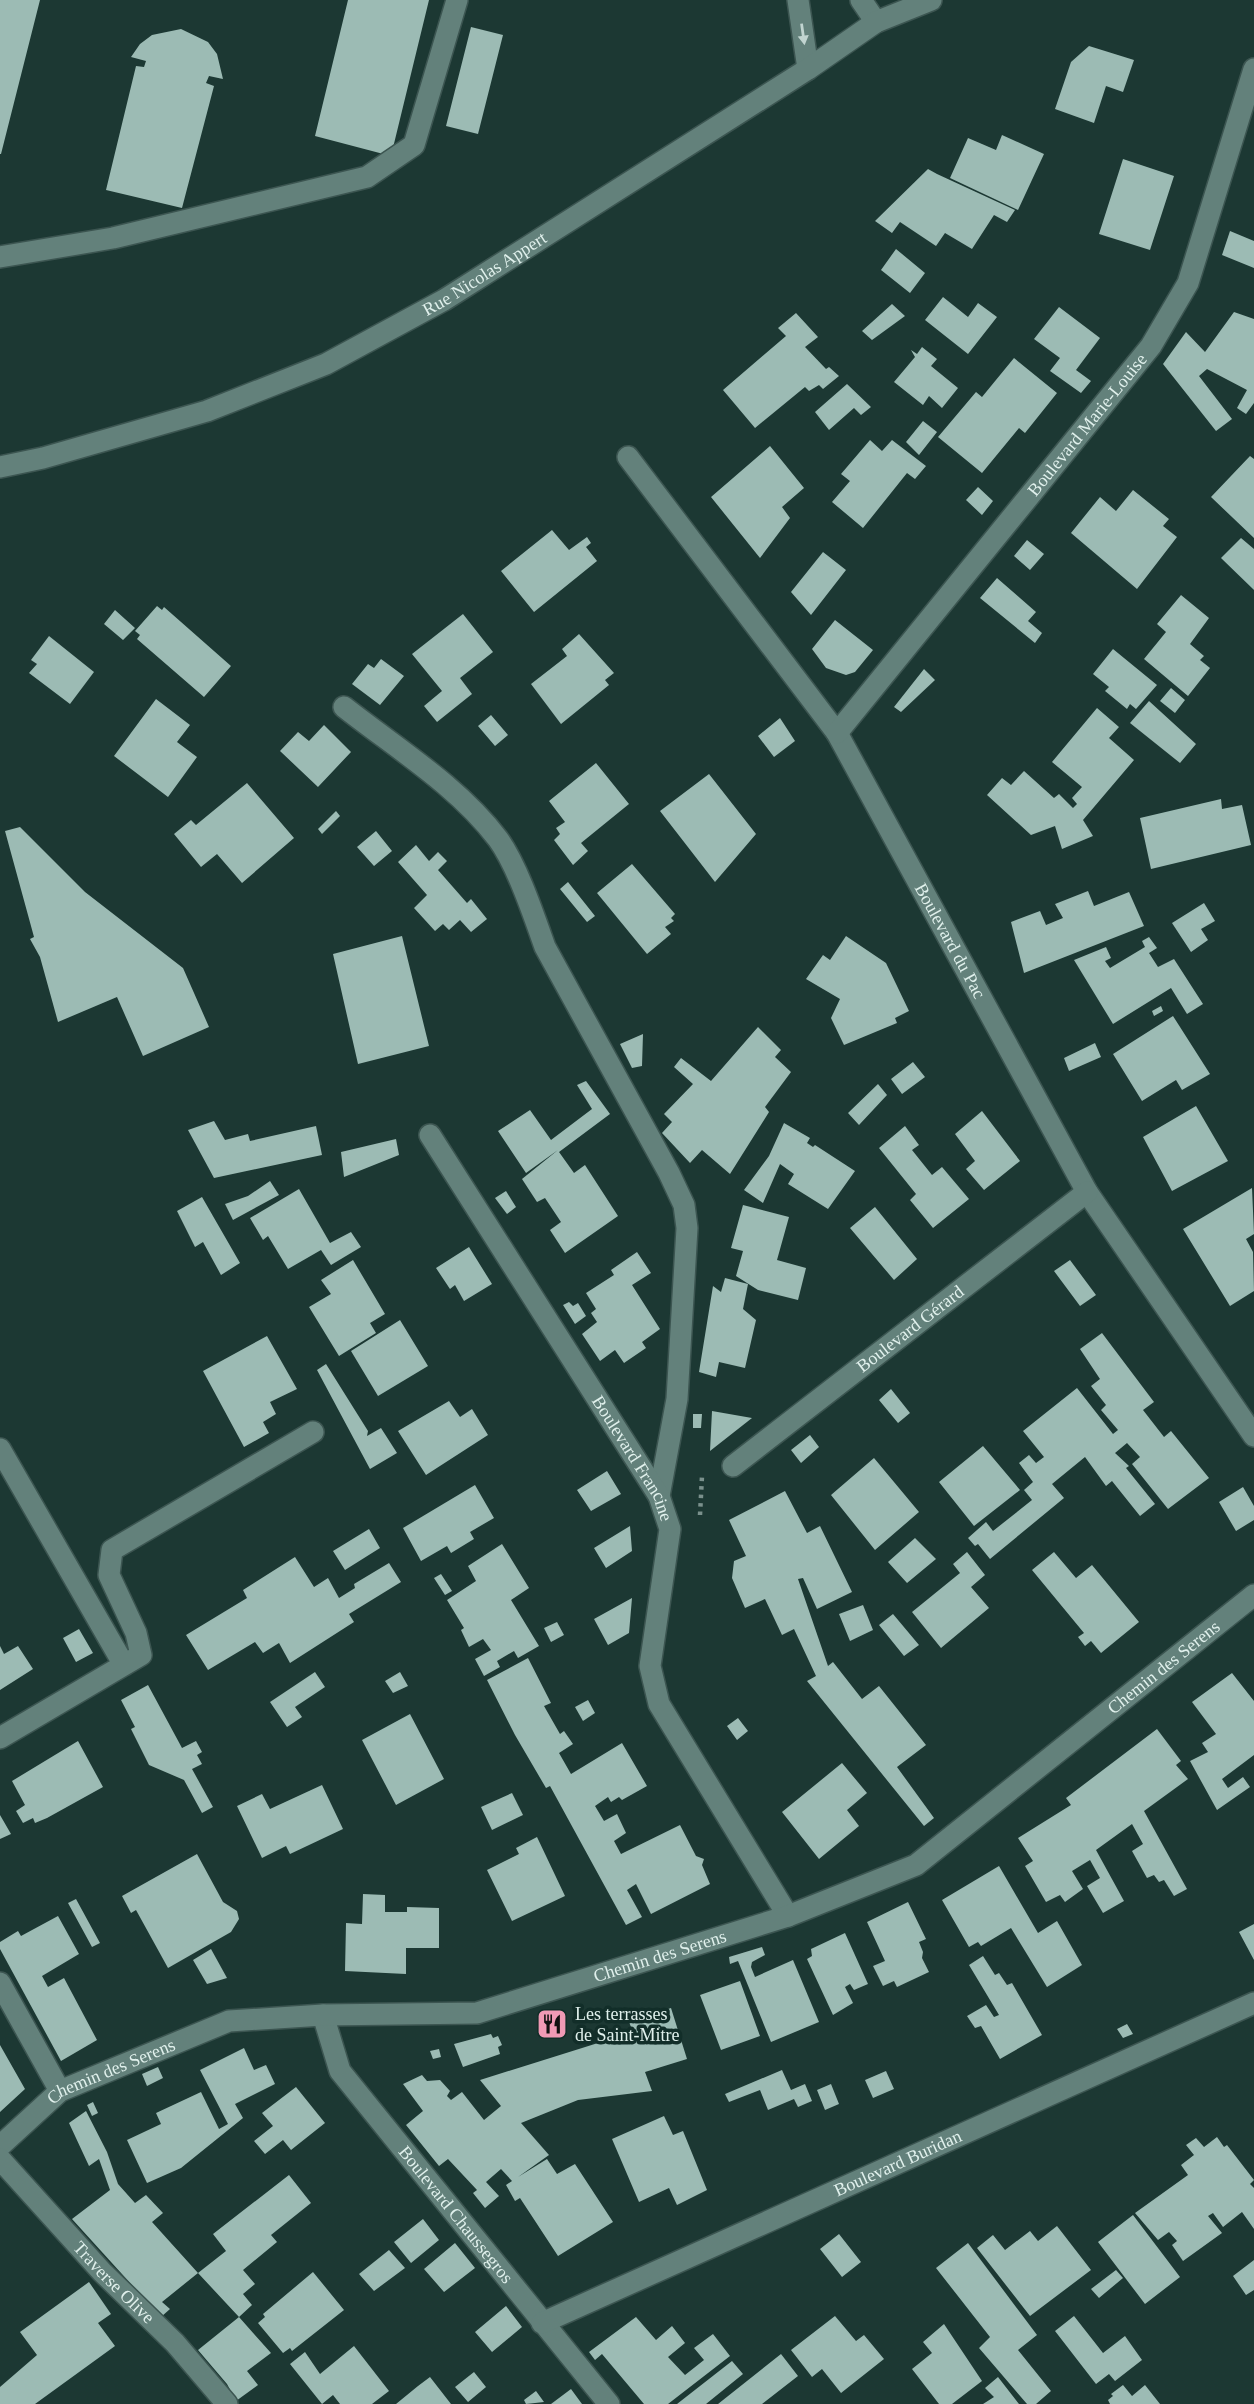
<svg xmlns="http://www.w3.org/2000/svg" width="1254" height="2404" font-family="Georgia,serif">
<style>
.building{fill:#9cbbb4}
.lines{fill:none;stroke-linecap:round;stroke-linejoin:round}
.service-casing{stroke:#3c5551;stroke-width:24}
.minor-casing{stroke:#3c5551;stroke-width:24}
.tertiary-casing{stroke:#3c5551;stroke-width:24}
.path{stroke:#7a908c;stroke-width:4.5;stroke-dasharray:3.5 5;stroke-linecap:butt}
.service{stroke:#63817b;stroke-width:21}
.minor{stroke:#63817b;stroke-width:21}
.tertiary{stroke:#63817b;stroke-width:21}
.oneway{fill:#c1d4d0}
.labels{text-anchor:middle;dominant-baseline:central;stroke-width:7;stroke-linejoin:round;paint-order:stroke}
.street-label{font-size:18px;fill:#e0f0ec;stroke:#122e29}
.poi-label{font-size:18px;fill:#e0f0ec;stroke:#122e29;text-anchor:start}
</style>
<rect width="100%" height="100%" fill="#1c3833"/>
<path class="building" d="M0 0H40L1 154H0Z
M348 0H429L391 156 315 136Z
M471 27 503 35 478 134 446 126Z
M181 29 208 42 217 54 223 79 209 76 206 83 214 86 182 208 106 190 136 66 144 67 146 61 131 57 140 44 152 35Z
M1089 46 1134 60 1123 92 1106 86 1094 123 1055 109 1071 62Z
M1002 135 1044 154 1018 210 950 178 968 138 996 150Z
M1123 159 1174 176 1150 250 1099 234Z
M928 169 937 174 1015 210 1007 222 994 215 972 249 945 233 936 246 900 222 892 233 875 221Z
M1230 231 1254 241V268L1222 255Z
M896 249 925 273 910 293 881 270Z
M943 297 968 317 978 303 997 317 968 354 925 320Z
M892 304 905 316 872 340 862 331Z
M1059 307 1100 338 1076 370 1091 381 1081 393 1050 371 1060 358 1034 339Z
M1234 312 1254 319V403L1246 414 1237 408 1247 390 1207 369 1199 376 1232 419 1216 431 1163 364 1186 332 1205 352Z
M796 313 818 337 805 347 826 369 829 367 839 376 823 389 819 385 809 391 805 387 755 428 723 390 786 336 778 328Z
M922 347 937 359 931 366 958 388 942 408 929 396 923 405 894 382 915 357 911 350 917 354Z
M1014 358 1057 393 1025 433 1019 428 982 473 938 437 976 392 982 397Z
M847 384 871 407 861 415 854 408 829 430 815 412Z
M923 421 937 432 919 455 906 442Z
M870 440 882 451 892 440 926 466 915 479 907 473 863 528 832 502 850 481 841 474Z
M770 446 804 488 782 507 790 518 760 558 711 497Z
M1250 456 1254 459V538L1211 497Z
M978 487 993 501 982 515 966 500Z
M1133 490 1169 519 1163 526 1177 537 1137 589 1071 533 1100 497 1116 511Z
M552 530 569 550 587 537 591 543 586 547 597 561 534 612 501 571Z
M1241 538 1254 549V590L1221 558Z
M1027 540 1044 554 1030 570 1014 556Z
M823 552 846 570 811 615 791 592Z
M997 578 1036 612 1028 621 1042 633 1035 643 980 598Z
M1181 595 1209 618 1190 644 1204 656 1200 660 1210 668 1188 696 1144 659 1166 632 1157 624Z
M157 606 162 610 164 607 231 666 204 697 137 639 140 635 135 631Z
M115 610 135 628 123 640 104 624Z
M463 614 493 652 460 678 472 694 437 722 424 706 442 691 412 654Z
M835 620 873 650 855 672 846 675 826 668 812 649Z
M579 634 614 673 605 680 609 685 561 724 531 684 567 656 562 649Z
M49 636 94 672 70 704 29 673 37 664 31 660Z
M1113 649 1157 685 1136 709 1130 704 1127 709 1105 691 1109 687 1093 674Z
M381 659 404 676 380 705 352 684 368 664 374 668Z
M924 669 935 680 901 712 894 707Z
M1171 688 1185 700 1175 713 1160 701Z
M156 699 190 725 177 742 197 757 168 797 114 756Z
M1149 701 1196 744 1180 763 1130 723Z
M1097 708 1119 727 1109 738 1134 760 1083 820 1093 836 1062 849 1055 826 1031 835 987 795 1002 778 1011 785 1024 771 1054 798 1059 794 1073 808 1077 804 1072 798 1082 787 1052 762Z
M491 715 508 735 495 746 478 726Z
M780 718 795 741 774 757 758 736Z
M324 725 351 752 318 787 280 751 298 732 309 741Z
M596 763 629 804 581 843 588 851 573 865 554 840 560 834 556 828 565 822 549 801Z
M709 774 756 834 715 882 660 811Z
M247 783 294 838 242 883 217 854 201 867 174 834 191 820 196 825Z
M1221 799 1222 809 1242 805 1251 845 1151 869 1140 818Z
M336 811 340 816 322 834 318 829Z
M20 827 85 892 183 968 209 1027 143 1056 117 997 58 1022 40 957 30 939 34 937 5 831Z
M376 831 392 851 374 866 357 847Z
M416 845 429 861 438 852 447 861 438 870 467 903 471 899 487 919 471 932 460 920 449 930 443 924 435 931 414 908 427 895 398 862Z
M632 864 675 914 671 918 674 921 665 927 671 934 647 954 597 893Z
M568 882 595 916 587 922 560 889Z
M1088 891 1094 906 1129 892 1144 926 1024 973 1011 922 1040 911 1046 925 1063 918 1055 904Z
M1204 903 1215 921 1201 929 1208 940 1191 952 1172 923Z
M402 936 429 1046 358 1064 333 954Z
M846 936 886 963 909 1011 895 1018 897 1023 844 1045 831 1018 840 999 806 979 823 955 830 960Z
M1149 937 1157 948 1149 953 1158 967 1174 959 1203 1004 1187 1014 1171 988 1113 1024 1074 960 1106 947 1111 958 1105 961 1110 968 1145 947 1142 941Z
M1161 1006 1163 1011 1154 1016 1152 1011Z
M1173 1016 1210 1074 1182 1090 1176 1080 1142 1101 1113 1054Z
M758 1027 781 1050 775 1057 791 1072 765 1107 769 1112 730 1174 702 1150 690 1163 662 1133 672 1122 664 1114 693 1084 674 1067 681 1058 711 1081Z
M643 1034 642 1066 632 1068 620 1044Z
M1095 1043 1101 1057 1069 1071 1064 1058Z
M913 1062 925 1077 902 1094 891 1079Z
M586 1081 610 1114 559 1152 574 1173 585 1165 618 1216 565 1253 550 1230 561 1222 545 1198 537 1202 522 1179 558 1150 526 1173 498 1131 530 1110 551 1140 592 1109 577 1085Z
M878 1084 887 1095 859 1125 848 1113Z
M1196 1106 1228 1161 1172 1191 1143 1137Z
M982 1111 1020 1161 984 1190 966 1169 975 1161 955 1134Z
M214 1121 225 1140 248 1134 250 1141 316 1126 322 1155 214 1178 188 1130Z
M784 1123 810 1138 807 1143 813 1147 815 1145 855 1171 828 1209 788 1184 794 1174 780 1164 763 1203 744 1190 769 1156Z
M905 1126 919 1145 912 1150 932 1175 942 1167 969 1199 933 1228 910 1200 916 1194 879 1148Z
M396 1139 399 1155 344 1177 341 1152Z
M270 1181 279 1195 233 1220 225 1204 248 1196Z
M1252 1188 1254 1234 1246 1239 1253 1252 1254 1291 1230 1306 1183 1229Z
M299 1189 330 1243 351 1232 361 1247 331 1265 321 1250 288 1269 268 1236 263 1240 250 1218Z
M506 1191 516 1207 507 1214 495 1198Z
M202 1197 240 1263 221 1275 203 1242 195 1247 177 1211Z
M743 1205 789 1217 777 1260 806 1268 798 1300 758 1290 736 1276 743 1251 731 1248Z
M875 1207 917 1259 894 1280 850 1228Z
M469 1247 492 1284 464 1301 455 1285 450 1289 436 1268Z
M637 1252 651 1273 632 1285 660 1329 642 1342 646 1348 624 1363 615 1350 600 1361 582 1334 597 1322 591 1313 596 1309 586 1293 614 1275 611 1270Z
M353 1260 385 1314 370 1323 376 1333 339 1356 309 1307 331 1294 321 1280Z
M1070 1260 1096 1295 1080 1306 1054 1271Z
M725 1278 748 1284 743 1309 756 1320 745 1368 719 1362 716 1377 699 1372 713 1286 721 1292Z
M569 1302 573 1306 578 1303 586 1316 575 1324 563 1305Z
M400 1320 428 1366 378 1396 351 1351Z
M1102 1333 1154 1402 1143 1410 1164 1437 1171 1431 1209 1478 1168 1509 1132 1464 1140 1457 1127 1443 1115 1453 1129 1466 1126 1468 1155 1504 1140 1516 1112 1481 1106 1486 1085 1457 1052 1484 1064 1498 990 1559 978 1544 975 1546 968 1538 986 1522 993 1531 1032 1500 1024 1490 1033 1482 1019 1463 1029 1455 1036 1463 1044 1457 1023 1431 1077 1388 1113 1434 1118 1430 1101 1410 1106 1405 1091 1386 1100 1379 1080 1349Z
M267 1336 297 1389 270 1402 276 1414 263 1422 269 1433 244 1447 203 1371Z
M326 1364 368 1431 367 1436 381 1428 397 1453 370 1469 317 1370Z
M891 1389 910 1413 898 1423 879 1400Z
M449 1401 460 1417 472 1409 488 1435 426 1475 398 1431Z
M712 1411 752 1418 710 1451Z
M693 1414H702L701 1428H693Z
M810 1435 819 1447 801 1463 791 1450Z
M983 1446 1020 1490 974 1526 939 1482Z
M874 1458 919 1512 875 1550 831 1495Z
M607 1471 621 1494 591 1511 577 1490Z
M475 1485 494 1518 470 1532 474 1539 451 1553 447 1546 421 1561 403 1528Z
M1243 1487 1254 1506V1520L1236 1531 1219 1502Z
M785 1491 807 1533 820 1526 852 1592 817 1609 803 1578 798 1579 828 1666 833 1662 862 1699 879 1686 926 1745 897 1767 934 1818 924 1826 807 1681 816 1676 794 1629 782 1635 765 1599 745 1608 732 1578 734 1561 746 1556 729 1520Z
M630 1526 632 1551 606 1568 594 1548Z
M369 1529 380 1548 345 1570 333 1551Z
M915 1538 936 1559 907 1583 888 1562Z
M502 1544 529 1588 511 1600 539 1646 518 1658 514 1651 497 1661 500 1667 484 1676 475 1659 491 1650 483 1639 469 1647 461 1630 464 1628 447 1600 476 1581 468 1566Z
M967 1552 985 1575 971 1587 989 1608 941 1648 912 1612 960 1573 953 1564Z
M1054 1552 1076 1578 1092 1565 1139 1622 1101 1653 1091 1641 1085 1646 1078 1637 1084 1633 1032 1570Z
M295 1557 314 1587 328 1578 339 1598 355 1588 354 1584 389 1563 401 1582 349 1614 354 1622 290 1663 279 1643 263 1653 255 1642 208 1670 186 1635 247 1598 243 1590Z
M441 1574 452 1591 445 1595 434 1578Z
M632 1598 629 1633 608 1645 594 1619Z
M863 1605 873 1630 850 1641 839 1614Z
M893 1614 919 1645 904 1656 879 1625Z
M557 1622 564 1635 551 1642 544 1628Z
M79 1629 93 1653 76 1662 63 1638Z
M0 1646 4 1654 18 1646 33 1669 0 1690Z
M528 1658 551 1703 544 1706 560 1734 564 1731 573 1744 559 1753 571 1774 622 1743 647 1786 622 1800 619 1797 611 1802 608 1797 595 1806 604 1821 617 1814 626 1833 614 1841 621 1854 680 1825 696 1856 704 1859 702 1865 710 1884 651 1914 636 1884 627 1890 642 1917 626 1925 550 1786 546 1788 515 1735 487 1680Z
M315 1672 325 1687 295 1707 302 1717 287 1727 270 1702Z
M400 1672 408 1686 393 1693 385 1681Z
M1232 1673 1254 1701V1755L1222 1779 1228 1788 1243 1777 1250 1787 1217 1810 1190 1761 1208 1752 1202 1743 1216 1734 1192 1702Z
M148 1685 182 1748 196 1741 202 1752 197 1755 202 1764 192 1769 213 1807 202 1813 184 1780 149 1765 131 1729 135 1727 121 1700Z
M588 1700 595 1713 583 1721 575 1707Z
M410 1714 444 1779 396 1805 362 1740Z
M738 1718 748 1731 737 1740 727 1726Z
M1157 1729 1181 1761 1176 1765 1188 1779 1144 1811 1187 1889 1174 1896 1164 1880 1159 1882 1154 1875 1147 1878 1132 1851 1143 1844 1132 1824 1096 1850 1124 1901 1103 1913 1087 1886 1100 1878 1090 1860 1072 1871 1083 1889 1065 1902 1060 1895 1046 1902 1025 1866 1033 1861 1018 1838 1071 1805 1066 1798Z
M78 1741 103 1787 47 1818 35 1823 33 1818 23 1823 16 1811 25 1805 12 1781Z
M842 1763 867 1793 847 1810 859 1826 819 1859 782 1812Z
M322 1785 343 1829 290 1854 286 1846 262 1858 237 1806 262 1794 270 1809Z
M512 1793 523 1815 492 1830 481 1807Z
M0 1815 11 1834 0 1839Z
M537 1837 565 1896 512 1921 487 1870 519 1854 516 1848Z
M197 1854 223 1902 237 1911 239 1919 231 1932 168 1968 136 1910 131 1913 122 1896Z
M999 1866 1038 1933 1057 1921 1082 1965 1047 1987 1011 1928 981 1946 978 1942 969 1947 942 1900Z
M363 1894 385 1895V1912H407V1907L439 1908V1948H406V1974L345 1971 346 1923 362 1924Z
M76 1899 100 1943 92 1947 68 1903Z
M908 1902 926 1939 919 1942 923 1952 922 1958 929 1972 897 1987 894 1981 883 1986 873 1966 885 1961 867 1922Z
M58 1916 79 1954 42 1976 48 1987 64 1978 97 2040 61 2061 0 1949V1942L18 1931 21 1936Z
M1254 1924V1960L1239 1932Z
M845 1933 868 1984 854 1990 850 1984 845 1987 853 2003 833 2015 807 1959 812 1956 811 1949Z
M762 1947 765 1955 752 1962 751 1967 755 1977 793 1960 819 2022 771 2042 738 1961 730 1964 729 1957Z
M211 1949 227 1978 207 1984 193 1960Z
M983 1956 995 1975 999 1973 1007 1985 1012 1983 1042 2035 1000 2059 981 2026 975 2028 967 2016 986 2005 994 2017 999 2015 969 1965Z
M740 1981 760 2036 721 2050 700 1995Z
M671 2008 687 2059 645 2072 652 2091 578 2100 521 2123 549 2155 518 2177 547 2159 557 2174 575 2164 613 2222 558 2256 520 2198 515 2201 506 2185 512 2181 501 2169 486 2182 499 2196 485 2208 473 2193 477 2190 448 2159 439 2166 406 2125 423 2111 403 2084 422 2075 427 2081 440 2080 450 2091 447 2096 451 2100 462 2092 484 2120 501 2106 480 2080 633 2032 629 2022Z
M1127 2024 1133 2034 1123 2038 1117 2029Z
M491 2034 493 2038 498 2036 502 2045 498 2047 500 2054 463 2067 454 2044Z
M0 2045 25 2089 0 2112Z
M244 2048 254 2070 266 2065 275 2084 235 2104 243 2118 181 2168 147 2183 127 2140 161 2124 156 2113 201 2092 219 2129 228 2124 200 2070Z
M439 2049 441 2057 433 2059 430 2051Z
M158 2067 163 2078 147 2086 142 2074Z
M782 2070 791 2090 805 2084 812 2101 798 2107 794 2099 768 2110 760 2090 729 2102 725 2094Z
M886 2071 894 2089 873 2098 865 2080Z
M831 2084 839 2104 825 2110 817 2090Z
M296 2087 325 2123 291 2150 283 2140 265 2154 254 2141 273 2126 262 2113Z
M93 2102 98 2113 92 2116 87 2105Z
M86 2111 107 2152 118 2184 135 2203 146 2195 163 2213 152 2222 198 2273 226 2251 213 2234 289 2175 311 2203 271 2235 277 2242 243 2270 255 2284 243 2294 252 2305 239 2317 198 2273 162 2302 170 2309 161 2317 72 2219 110 2190 99 2159 89 2166 69 2123Z
M664 2116 673 2135 683 2131 707 2190 677 2205 669 2188 639 2202 612 2139Z
M1217 2137 1224 2147 1227 2145 1254 2180 1250 2184 1254 2188V2229L1242 2212 1223 2227 1213 2213 1208 2216 1222 2233 1183 2261 1172 2245 1177 2241 1169 2232 1158 2240 1135 2213 1188 2175 1181 2165 1194 2155 1186 2145 1196 2138 1204 2147Z
M1133 2215 1180 2277 1145 2304 1098 2242Z
M423 2219 439 2240 411 2263 394 2242Z
M1057 2226 1091 2270 1030 2316 977 2248 993 2235 1005 2250 1030 2231 1038 2241Z
M839 2234 861 2262 842 2277 820 2249Z
M455 2243 475 2268 444 2292 424 2269Z
M968 2243 1037 2335 1018 2350 1051 2391 1036 2404H1027L979 2348 990 2337 936 2268Z
M389 2250 405 2268 374 2291 359 2274Z
M1254 2260V2290L1246 2295 1233 2276Z
M1116 2270 1123 2278 1099 2298 1091 2289Z
M313 2272 344 2310 292 2351 290 2348 283 2353 258 2323 265 2317 263 2314Z
M89 2282 111 2314 98 2323 115 2346 35 2404H0V2387L37 2355 20 2332Z
M506 2306 522 2327 492 2352 475 2332Z
M835 2316 856 2341 864 2335 884 2359 841 2393 822 2369 812 2377 791 2350Z
M1074 2316 1103 2353 1125 2336 1142 2360 1115 2381 1109 2374 1096 2384 1055 2331Z
M239 2317 271 2353 247 2371 258 2385 236 2401 227 2384 198 2350Z
M636 2317 656 2340 672 2326 685 2343 668 2357 685 2375 704 2360 694 2348 713 2334 730 2356 668 2404H644L602 2354 595 2360 589 2352Z
M944 2324 982 2381 952 2404H939L912 2369 932 2353 923 2342Z
M354 2346 389 2391 372 2404H340L333 2395 322 2404 290 2364 305 2352 320 2374Z
M781 2354 798 2376 762 2404H718Z
M732 2361 743 2374 706 2404H677Z
M474 2372 486 2387 468 2402 455 2387Z
M430 2377 451 2404H396L418 2386Z
M998 2377 1019 2404H983L994 2397 985 2388Z
M1123 2385 1132 2396 1145 2385 1160 2404H1110L1108 2400 1113 2396 1111 2394Z
M571 2389 582 2404H551Z
M536 2391 544 2402 526 2404 524 2400Z"/>
<g class="lines">
<g class="service-casing">
<path id="service" d="M0 1449 124 1665
M0 1738 141 1655 136 1633 109 1575 112 1550 313 1432
M0 1983 60 2091"/>
</g>
<g class="minor-casing">
<g id="minor">
<path d="M798 0 808 69"/>
<path d="M861 0 876 22"/>
<path d="M0 257 113 238 367 177 414 145 457 0"/>
<path id="s1" d="M628 457 837 733 1087 1192 1254 1436"/>
<path d="M344 707C396 748 458 786 498 839 517 865 534 916 545 947L669 1173 684 1205 687 1228 677 1399 659 1496"/>
<path id="s2" d="M837 733 1151 346 1188 283 1254 69"/>
<path id="s3" d="M430 1135 659 1496 670 1529 650 1666 659 1704 788 1916"/>
<path id="s4" d="M733 1466 1087 1192"/>
<path id="s5" d="M323 2015 340 2071 609 2404"/>
<path id="s6" d="M0 2146 60 2091 229 2021 323 2015 477 2013 788 1916 916 1865 1254 1595"/>
<path id="s7" d="M0 2159 102 2272 175 2343 227 2404"/>
<path id="s8" d="M542 2323 1254 2003"/>
</g>
</g>
<g class="tertiary-casing">
<g id="tertiary">
<path id="s9" d="M0 467 43 458 207 411 326 364 444 300 808 69 876 22 931 0"/>
</g>
</g>
<path class="path" d="M700 1515 702 1476"/>
<use href="#service" class="service"/>
<use href="#minor" class="minor"/>
<use href="#tertiary" class="tertiary"/>
</g>
<defs><path id="oneway-solid" d="M-6-.8H1V-3.2L6.5 0L1 3.2V.8H-6Z" transform="scale(1.75)"/></defs>
<use class="oneway" href="#oneway-solid" transform="translate(803 34) rotate(82)"/>
<defs>
<g id="restaurant-square" transform="scale(1.575)"><rect x="-9" y="-9" width="18" height="18" rx="4" fill="#f09ab5" stroke="#122e29"/><path d="M-5-6h1v4h1v-4h1v4h1v-4h1v5L-1.5 .5V6h-2V.5L-5-1ZM5-6V6H3V1.5H1.5Q1.5-4 5-6Z" fill="#111"/></g>
</defs>
<g fill-rule="evenodd">
<use href="#restaurant-square" x="552" y="2024"/>
</g>
<g class="labels">
<g class="street-label">
<text stroke="none"><textPath href="#s9" startOffset="525">Rue Nicolas Appert</textPath></text>
<text stroke="none"><textPath href="#s2" startOffset="397">Boulevard Marie-Louise</textPath></text>
<text stroke="none"><textPath href="#s1" startOffset="583">Boulevard du Pac</textPath></text>
<text stroke="none"><textPath href="#s4" startOffset="224">Boulevard Gérard</textPath></text>
<text stroke="none"><textPath href="#s3" startOffset="382">Boulevard Francine</textPath></text>
<text stroke="none"><textPath href="#s6" startOffset="1293">Chemin des Serens</textPath></text>
<text stroke="none"><textPath href="#s6" startOffset="704">Chemin des Serens</textPath></text>
<text stroke="none"><textPath href="#s6" startOffset="136">Chemin des Serens</textPath></text>
<text stroke="none"><textPath href="#s8" startOffset="390">Boulevard Buridan</textPath></text>
<text stroke="none"><textPath href="#s5" startOffset="243">Boulevard Chaussegros</textPath></text>
<text stroke="none"><textPath href="#s7" startOffset="168">Traverse Olive</textPath></text>
</g>
<g class="poi-label">
<text x="575" y="2014">Les terrasses<tspan x="575" dy="21">de Saint-Mitre</tspan></text>
</g>
</g>
</svg>
